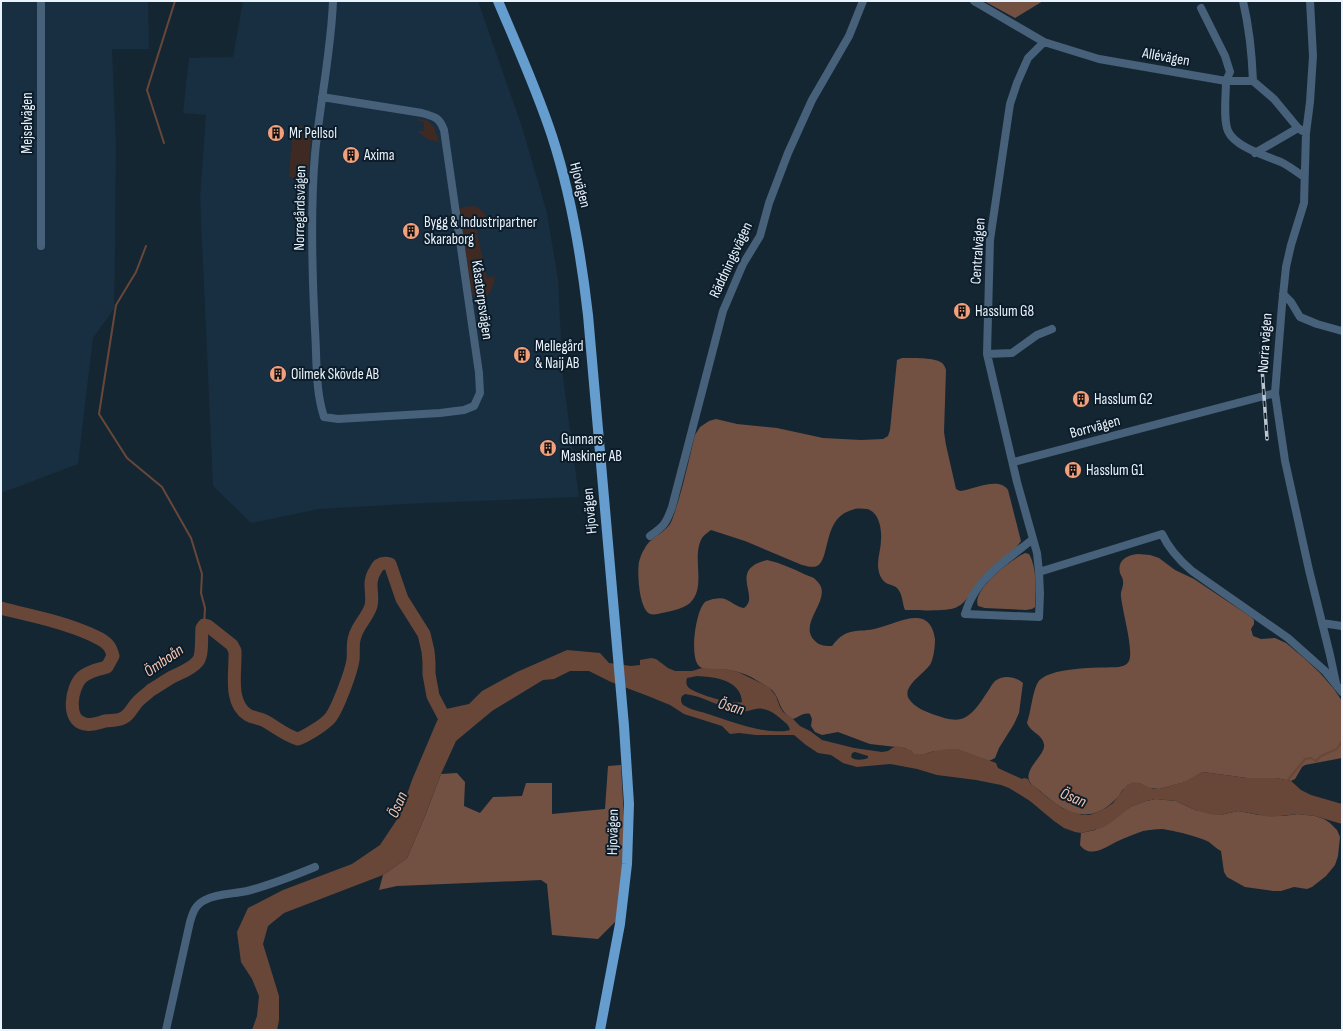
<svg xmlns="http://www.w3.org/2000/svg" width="1343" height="1031" font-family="'Sofia Sans Condensed',sans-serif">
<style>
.built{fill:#182e41}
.green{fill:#3e2a22}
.forest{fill:#725143}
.water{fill:#684739;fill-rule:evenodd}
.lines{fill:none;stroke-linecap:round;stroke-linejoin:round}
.stream{stroke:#684739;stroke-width:2}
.river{stroke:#684739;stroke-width:13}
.minor{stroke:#466179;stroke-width:8}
.major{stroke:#659dce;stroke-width:10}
.rail-casing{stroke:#bbc6d1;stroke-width:3.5}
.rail{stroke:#0c1c29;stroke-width:2;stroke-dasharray:6;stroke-linecap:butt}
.labels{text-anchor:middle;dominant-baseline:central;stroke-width:4;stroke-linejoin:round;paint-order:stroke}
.street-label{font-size:15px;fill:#e9f3fd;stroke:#0c1c29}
.poi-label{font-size:15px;fill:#e9f3fd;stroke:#0c1c29;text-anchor:start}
.water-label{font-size:16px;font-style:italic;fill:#f8c6b1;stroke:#0c1c29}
</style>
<rect width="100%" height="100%" fill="#152633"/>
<path class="built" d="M1 1H148L149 49H112L116 146 115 255 114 309 93 338 78 464 1 493Z
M243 1H478L522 127 547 213 558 280 563 377 579 497 425 503 319 509 251 523 213 486 200 197 206 115 183 113 189 58 233 57Z"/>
<path class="green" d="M418 119C433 120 435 128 439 142L429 140 419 133V131H424V122L418 121Z
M293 125 312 128 308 175 307 177H289Z
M474 206C482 208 485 213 487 220L475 224 487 278 495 276C493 291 487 303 471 294L459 209 465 207Z"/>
<path class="forest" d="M984 1H1043L1015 18Z
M902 358C911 358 938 357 943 364 944 365 946 369 946 370L944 432 946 445 956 489 960 491C974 490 998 476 1008 490L1021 541C1011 556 993 566 981 579 973 587 968 602 957 607 948 612 918 610 905 610 902 603 903 594 897 588 894 585 890 585 886 583 880 579 878 571 878 564 878 556 881 548 881 540 882 529 879 512 867 509 861 508 855 508 849 511 823 520 830 560 817 566 812 568 807 566 802 565L745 541 711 530C708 532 704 535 702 538 691 557 707 587 690 603 683 609 671 611 662 613 658 614 654 615 650 614 639 609 637 573 639 562 640 558 642 552 645 548 651 536 667 533 672 520 682 493 688 463 695 435L700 427 709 421 716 419 737 424 777 428 823 438 861 440 883 439 888 436 890 430 897 360Z
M1025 553 1029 554C1037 567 1036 592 1035 607L1032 609 1026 610 985 608 978 606C971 590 1012 559 1025 553Z
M1138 554 1150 555 1159 558 1175 570 1194 579 1251 617 1254 620V624L1251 629 1253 636 1261 639 1275 638 1286 643 1304 658 1320 673 1334 689 1342 701V758L1305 765 1302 767 1295 779 1291 781 1276 778H1247L1203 772 1185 782 1159 789 1149 788 1139 783C1134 785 1128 786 1124 789 1122 790 1120 794 1119 796 1112 803 1106 809 1097 812 1075 821 1055 804 1040 791 1036 788 1030 784 1029 780 1025 767 1046 755 1044 744 1042 734 1030 732 1027 723 1031 711 1032 695 1037 684 1045 666 1101 668 1119 667 1123 666 1127 665 1129 661 1134 650 1122 610 1121 596 1120 591 1124 587 1123 581 1123 578 1121 576 1120 573 1117 560 1127 555 1138 554Z
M767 560C780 563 792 568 804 574 808 576 813 577 815 579 817 581 820 584 821 587 827 604 798 625 815 641 820 646 826 646 832 646 848 625 857 634 878 628 898 623 930 603 935 639 935 646 934 656 931 663 926 673 901 686 909 699 914 707 926 712 935 715 944 718 955 722 964 718 976 712 983 698 990 688 991 686 993 683 995 681 1004 674 1016 677 1023 683L1019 713 1014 724 999 748 995 758 989 761 964 752 934 751 925 754H914L905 748 870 744 838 732 822 735 815 732 811 726 812 719 810 714C804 712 799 717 793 719 777 710 782 701 772 690 770 688 753 678 749 676 743 673 735 671 729 670 720 669 706 672 699 666 689 656 696 610 705 602 707 601 712 599 714 599 728 595 732 606 744 608 761 596 727 570 767 560Z
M621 765 624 818 623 861 616 921 598 939 552 935 547 884 541 880 397 886 379 890 383 875 407 858 425 816 441 774 457 773 465 782 464 806 480 813 493 797 522 796 526 783H552V814L605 809 608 766Z
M1156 799 1176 801 1195 810 1220 815 1238 811 1259 815 1283 816 1298 814 1315 816 1324 819 1330 823 1337 830 1340 837 1338 856 1335 865 1326 876 1312 887 1307 889 1294 887 1281 891H1273L1245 887 1227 877 1224 872 1221 851C1217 849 1213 845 1209 842 1200 837 1172 830 1162 829 1155 829 1149 830 1143 831 1135 834 1126 837 1118 841 1106 847 1090 859 1080 845L1081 833 1095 830 1132 806 1146 801Z"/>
<path class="water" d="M567 650 600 653 609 663 631 666 640 665V660L651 658 656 659 668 668 675 671H692L702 668 730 670 738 672 769 687 776 696 780 707 783 712 793 719 800 726 810 731 822 740 854 748 882 752 888 751 892 748 897 746 911 750 914 754H925L934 751 948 749H958L996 763 998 768 1022 779 1024 778 1028 779 1030 783 1048 798 1062 808 1075 813 1082 815H1090L1106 808 1113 803 1127 785 1133 782 1139 783 1153 789H1159L1184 782 1203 772 1247 778H1276L1291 781 1301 790 1311 795 1342 804V824L1315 816 1298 814 1271 817 1238 811 1220 815H1213L1195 810 1176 801 1156 799 1146 801 1132 806 1109 824 1102 828 1081 833 1075 832 1064 828 1054 821 1030 801 1009 788 1001 785 976 780 937 775 917 769 896 765 890 764 857 767 843 763 831 755 818 753 806 745 794 735H756L739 733 730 734 722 726 684 714 670 705 648 696 611 682 589 671H570L554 679 543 680 492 711 456 741 441 774 425 816 407 858 383 875 284 913 268 926 263 944 279 996V1020L277 1030H252L257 1016 259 996 252 979 241 962 237 932 248 908 283 890 352 864 380 845 400 815 412 780 437 721 446 709 469 704 482 691 517 672ZM697 676C713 677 741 679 742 702 732 705 695 694 688 687 686 684 686 682 687 678ZM685 694C704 696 720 708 739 711 748 713 755 707 763 709 772 710 781 719 787 724L789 727 790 730C784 732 778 731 771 731 748 729 728 720 705 713 699 711 691 710 685 706 681 704 680 700 682 696ZM855 752 868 756V758C863 760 855 761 851 757L852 753Z"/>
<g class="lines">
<path class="stream" d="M164 143 147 90 175 1
M146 246 136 272 116 305 99 414 127 458 162 487 191 538 202 574 201 593 205 608 204 625
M1287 781 1305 759 1311 758 1316 761 1321 756 1337 749 1342 741"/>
<path class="river" d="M1 608C31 616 61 621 90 634 96 637 103 639 108 645 111 648 112 652 113 656L107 667C99 669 89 671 82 677 71 687 66 721 85 724 93 726 98 723 105 721 112 720 117 721 123 718 129 715 131 710 135 705 139 699 146 695 151 690 158 686 165 681 172 677 180 673 192 669 198 661 203 655 201 636 202 628L204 625 208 626 232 645 235 651C236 670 228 703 248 715 253 718 260 718 265 721 276 727 286 736 298 739 306 736 326 724 331 717 338 707 351 673 353 660 354 652 352 644 355 636 358 625 367 618 371 606 374 594 367 583 375 571 378 564 382 562 390 564L402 599 424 634 428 651 429 662V674L433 696 444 717 450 725"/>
<path class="minor" d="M974 1 1044 42 1099 59 1226 81C1226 94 1223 120 1228 131 1235 147 1266 156 1281 162 1289 166 1297 172 1304 177
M1243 1C1249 27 1252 54 1253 81
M1310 1 1313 56 1310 102 1306 133 1304 203 1291 245 1286 267 1282 305 1275 393 1285 461 1309 570 1330 655 1336 683
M1201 8 1225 56 1230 72 1226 81H1253L1274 99 1298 128 1306 133
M322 97 422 113C435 117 439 117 444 130L479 373 480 393 474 406 464 410 440 413 338 419 324 417C315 389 317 359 315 330 312 272 310 212 315 154 320 103 331 52 333 1
M1255 153 1298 128
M41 246V1
M1283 294 1291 302 1300 317 1317 324 1342 331
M987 354 1012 353 1037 335 1052 329
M1014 462 1275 393
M650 536C664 526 666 524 672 507L723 311 743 264 760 236 769 203 788 153 812 100 849 36 863 1
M1033 539C1012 556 983 574 971 599 968 604 967 609 965 614L1039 617 1040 594 1039 572 1037 553 1017 482 987 354 990 240 1010 104 1017 83 1028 58 1044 42
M1039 572 1162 534C1169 549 1179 560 1192 571L1288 638 1325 671 1342 692
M1322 623 1342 626
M166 1030 190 922C193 912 195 905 205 900 217 893 234 894 247 891 271 885 293 876 315 867"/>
<path class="major" d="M498 1C517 46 537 90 552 136 571 194 581 254 588 315L624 726 629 804 627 864 620 924 600 1030"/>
<g class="rail-casing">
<path id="rail" d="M1261 353 1267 439"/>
</g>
<use href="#rail" class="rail"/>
</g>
<defs>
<g id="building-disc" transform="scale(0.9)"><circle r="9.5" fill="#f2a17e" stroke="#0c1c29"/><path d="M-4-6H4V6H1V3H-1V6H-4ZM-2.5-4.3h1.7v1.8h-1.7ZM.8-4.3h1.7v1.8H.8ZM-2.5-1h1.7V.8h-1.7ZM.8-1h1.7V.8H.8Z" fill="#111"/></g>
</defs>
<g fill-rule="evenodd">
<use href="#building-disc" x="276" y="133"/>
<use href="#building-disc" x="351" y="155"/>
<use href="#building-disc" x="411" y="231"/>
<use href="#building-disc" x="962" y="311"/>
<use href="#building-disc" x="522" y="355"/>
<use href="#building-disc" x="278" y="374"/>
<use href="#building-disc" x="1081" y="399"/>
<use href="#building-disc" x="548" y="448"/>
<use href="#building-disc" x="1073" y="470"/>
</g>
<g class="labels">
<g class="street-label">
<text transform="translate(1166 57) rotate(10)">Allévägen</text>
<text transform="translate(27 123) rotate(-90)">Mejselvägen</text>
<text transform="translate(580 185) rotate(76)">Hjovägen</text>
<text transform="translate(300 208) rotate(-89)">Norregårdsvägen</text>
<text transform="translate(978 251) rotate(-86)">Centralvägen</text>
<text transform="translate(731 260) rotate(-65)">Räddningsvägen</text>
<text transform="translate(482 300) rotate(82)">Kåsatorpsvägen</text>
<text transform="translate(1265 343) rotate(-86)">Norra vägen</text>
<text transform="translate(1095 427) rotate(-15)">Borrvägen</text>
<text transform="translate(590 511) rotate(-95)">Hjovägen</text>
<text transform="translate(613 832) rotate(-89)">Hjovägen</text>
</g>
<g class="poi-label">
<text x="289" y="133">Mr Pellsol</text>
<text x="364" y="155">Axima</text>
<text x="424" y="222">Bygg &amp; Industripartner<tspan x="424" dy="17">Skaraborg</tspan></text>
<text x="975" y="311">Hasslum G8</text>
<text x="535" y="346">Mellegård<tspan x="535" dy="17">&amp; Naij AB</tspan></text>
<text x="291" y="374">Oilmek Skövde AB</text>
<text x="1094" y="399">Hasslum G2</text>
<text x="561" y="439">Gunnars<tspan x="561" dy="17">Maskiner AB</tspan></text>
<text x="1086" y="470">Hasslum G1</text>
</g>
<g class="water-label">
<text transform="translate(164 661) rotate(-35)">Ömboån</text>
<text transform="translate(731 707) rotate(17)">Ösan</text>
<text transform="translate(1073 798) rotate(23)">Ösan</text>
<text transform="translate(398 805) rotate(-66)">Ösan</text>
</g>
</g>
<rect width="1343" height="1031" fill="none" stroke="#e9f3fd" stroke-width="4"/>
</svg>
